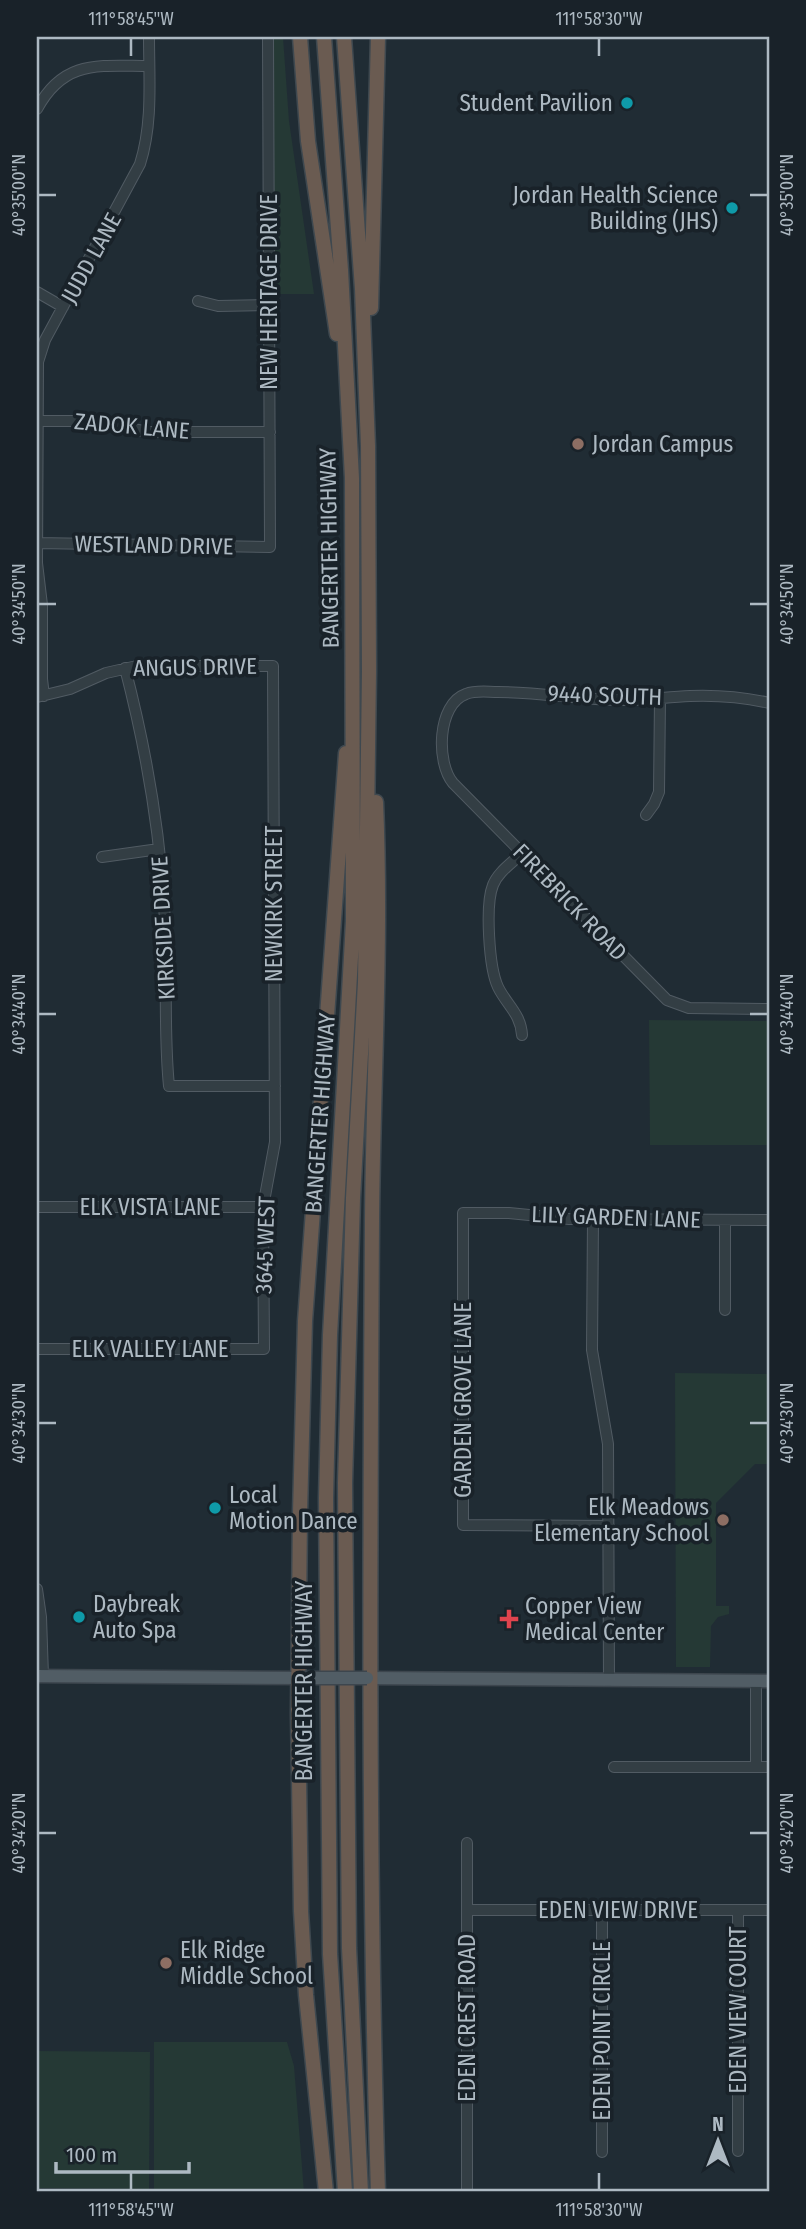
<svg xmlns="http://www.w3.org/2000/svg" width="806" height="2229" font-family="'Fira Sans Condensed',sans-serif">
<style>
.green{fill:#253935}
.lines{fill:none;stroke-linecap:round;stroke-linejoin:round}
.minor-casing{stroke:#515b63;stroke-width:12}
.major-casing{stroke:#3d464e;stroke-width:15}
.highway-casing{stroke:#3e484f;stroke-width:17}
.minor{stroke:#333e44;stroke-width:10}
.major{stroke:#515d65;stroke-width:12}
.highway{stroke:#6a5b51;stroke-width:14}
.major-bridge-casing{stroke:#3d464e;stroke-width:15;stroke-linecap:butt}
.major-bridge{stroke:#515d65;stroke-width:12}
.ticks{fill:none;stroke:#adb9c2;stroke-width:2.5}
.culture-dot{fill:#0f9aa8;stroke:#192229;stroke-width:2.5}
.education-dot{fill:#8d6e63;stroke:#192229;stroke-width:2.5}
.health-dot{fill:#e0444e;stroke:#192229;stroke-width:2.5}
.labels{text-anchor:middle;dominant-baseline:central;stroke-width:7;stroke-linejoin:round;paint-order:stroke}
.poi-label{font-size:23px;fill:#adb9c2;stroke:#192229;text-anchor:start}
.street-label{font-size:23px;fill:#adb9c2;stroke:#192229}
.neatline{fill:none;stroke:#adb9c2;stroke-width:2.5}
.ticks-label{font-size:18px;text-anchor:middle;fill:#adb9c2}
</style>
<rect width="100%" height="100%" fill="#202c34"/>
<path class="green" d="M272 37H283L289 121 314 294H274Z
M649 1020 769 1021V1145H650Z
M675 1373 769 1374V1464H755L716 1503V1606H729V1614L718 1617 711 1626 710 1667H676Z
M154 2042H287L294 2066 304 2192H154Z
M37 2051 150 2052 149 2189 37 2188Z"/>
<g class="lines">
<g class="minor-casing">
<path id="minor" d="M37 109C64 59 99 66 149 66
M37 292 63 307
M198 301 218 306 269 305
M37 421H93L148 432H270
M37 543 270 547 268 37
M125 668C145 745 159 825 164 904 168 965 163 1026 169 1086H275
M44 696 42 679V605L37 563 38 362 45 340 140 164C153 123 149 79 149 37
M37 697 70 689 106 673 137 666H273L275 1142 263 1207 264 1349H37
M769 703C743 697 717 695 690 696 665 697 640 701 615 700 576 699 537 692 498 692 487 692 476 690 466 694 437 704 436 763 453 783L667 1000 689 1008 769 1009
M646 815 654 804 659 792 660 698
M522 853C512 863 498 872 493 885 485 905 489 968 498 987 506 1004 521 1014 522 1035
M102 857 159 849
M37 1207H263
M593 1219 592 1350 608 1444 609 1681
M725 1220V1310
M609 1526 463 1525V1213H509L569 1219 769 1220
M37 1589 41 1617 43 1676
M756 1681V1767
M614 1767H769
M467 1843V2192
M467 1910H769
M602 1910V2152
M738 1910V2151"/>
</g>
<g class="major-casing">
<path id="major" d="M37 1676 302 1678
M367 1678 769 1681"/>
</g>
<g class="highway-casing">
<path id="highway" d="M300 37 308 141 337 334
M324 37 341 270 352 478 353 921 330 1335 326 1498 330 1954 345 2192
M344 37 362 289 368 446 369 671 365 982 353 1198 345 1483 349 1948 361 2192
M371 308 378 37
M376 802C382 942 373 1081 372 1221 370 1545 368 1868 378 2192
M326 2192 306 1995 301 1911 298 1713 300 1513 305 1321 346 753"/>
</g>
<use href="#minor" class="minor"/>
<use href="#major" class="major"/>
<use href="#highway" class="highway"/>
<g class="major-bridge-casing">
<path id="major-bridge" d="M302 1678H367"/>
</g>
<use href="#major-bridge" class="major-bridge"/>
</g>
<path class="ticks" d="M131 38V56M599 38V56M38 195H56M750 195H768M38 604H56M750 604H768M38 1014H56M750 1014H768M38 1423H56M750 1423H768M38 1833H56M750 1833H768M131 2173V2190M599 2173V2190"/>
<g class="culture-dot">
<circle cx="627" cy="103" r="7"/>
<circle cx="732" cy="208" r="7"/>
<circle cx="215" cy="1508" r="7"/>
<circle cx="79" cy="1617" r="7"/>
</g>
<g class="education-dot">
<circle cx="578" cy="444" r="7"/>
<circle cx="723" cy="1520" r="7"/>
<circle cx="166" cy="1963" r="7"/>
</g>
<path class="health-dot" d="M505.5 1608.5h7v7h7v7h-7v7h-7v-7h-7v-7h7z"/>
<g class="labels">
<g class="poi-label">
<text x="613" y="103" text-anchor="end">Student Pavilion</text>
<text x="718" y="195" text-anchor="end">Jordan Health Science<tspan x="718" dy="26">Building (JHS)</tspan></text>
<text x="592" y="444">Jordan Campus</text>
<text x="229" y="1495">Local<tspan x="229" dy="26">Motion Dance</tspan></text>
<text x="709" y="1507" text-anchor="end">Elk Meadows<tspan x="709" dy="26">Elementary School</tspan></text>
<text x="93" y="1604">Daybreak<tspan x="93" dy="26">Auto Spa</tspan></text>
<text x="525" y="1606">Copper View<tspan x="525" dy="26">Medical Center</tspan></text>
<text x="180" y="1950">Elk Ridge<tspan x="180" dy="26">Middle School</tspan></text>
</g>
<g class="street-label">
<text transform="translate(91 258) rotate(-61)">JUDD LANE</text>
<text transform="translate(269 292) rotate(-90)">NEW HERITAGE DRIVE</text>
<text transform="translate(132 426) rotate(5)">ZADOK LANE</text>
<text transform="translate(154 545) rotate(1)">WESTLAND DRIVE</text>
<text transform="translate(329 548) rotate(-91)">BANGERTER HIGHWAY</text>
<text transform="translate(195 667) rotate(-1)">ANGUS DRIVE</text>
<text transform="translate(605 695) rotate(2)">9440 SOUTH</text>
<text transform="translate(570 902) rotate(46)">FIREBRICK ROAD</text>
<text transform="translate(274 904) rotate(-90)">NEWKIRK STREET</text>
<text transform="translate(163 928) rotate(-93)">KIRKSIDE DRIVE</text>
<text transform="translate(320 1113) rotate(-86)">BANGERTER HIGHWAY</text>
<text x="150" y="1207">ELK VISTA LANE</text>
<text transform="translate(616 1217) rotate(2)">LILY GARDEN LANE</text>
<text transform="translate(265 1245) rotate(-88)">3645 WEST</text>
<text x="150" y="1349">ELK VALLEY LANE</text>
<text transform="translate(463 1400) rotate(-90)">GARDEN GROVE LANE</text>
<text transform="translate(304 1681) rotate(-90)">BANGERTER HIGHWAY</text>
<text x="618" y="1910">EDEN VIEW DRIVE</text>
<text transform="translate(738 2010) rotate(-90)">EDEN VIEW COURT</text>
<text transform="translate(467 2018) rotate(-90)">EDEN CREST ROAD</text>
<text transform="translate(602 2031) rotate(-90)">EDEN POINT CIRCLE</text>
</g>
</g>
<rect width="806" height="2229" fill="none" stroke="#192229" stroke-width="77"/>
<g transform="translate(718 2141)" stroke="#192229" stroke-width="5" paint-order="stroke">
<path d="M0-5L12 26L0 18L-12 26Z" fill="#adb9c2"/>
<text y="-10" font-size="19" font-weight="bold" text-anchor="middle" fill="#adb9c2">N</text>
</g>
<path d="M56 2162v10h133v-10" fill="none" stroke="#adb9c2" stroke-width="3.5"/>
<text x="66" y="2162" font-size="21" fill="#adb9c2" stroke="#192229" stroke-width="5" paint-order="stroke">100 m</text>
<rect x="38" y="38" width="730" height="2152" class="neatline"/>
<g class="ticks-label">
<text x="131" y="25">111°58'45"W</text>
<text x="599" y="25">111°58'30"W</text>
<text transform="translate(19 195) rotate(-90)" y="6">40°35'00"N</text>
<text transform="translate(787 195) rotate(-90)" y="6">40°35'00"N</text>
<text transform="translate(19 604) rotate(-90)" y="6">40°34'50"N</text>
<text transform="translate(787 604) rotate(-90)" y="6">40°34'50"N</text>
<text transform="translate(19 1014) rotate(-90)" y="6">40°34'40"N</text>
<text transform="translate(787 1014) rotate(-90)" y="6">40°34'40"N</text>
<text transform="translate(19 1423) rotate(-90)" y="6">40°34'30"N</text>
<text transform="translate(787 1423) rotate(-90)" y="6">40°34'30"N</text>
<text transform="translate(19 1833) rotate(-90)" y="6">40°34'20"N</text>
<text transform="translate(787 1833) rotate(-90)" y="6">40°34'20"N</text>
<text x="131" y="2216">111°58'45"W</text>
<text x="599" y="2216">111°58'30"W</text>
</g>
</svg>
